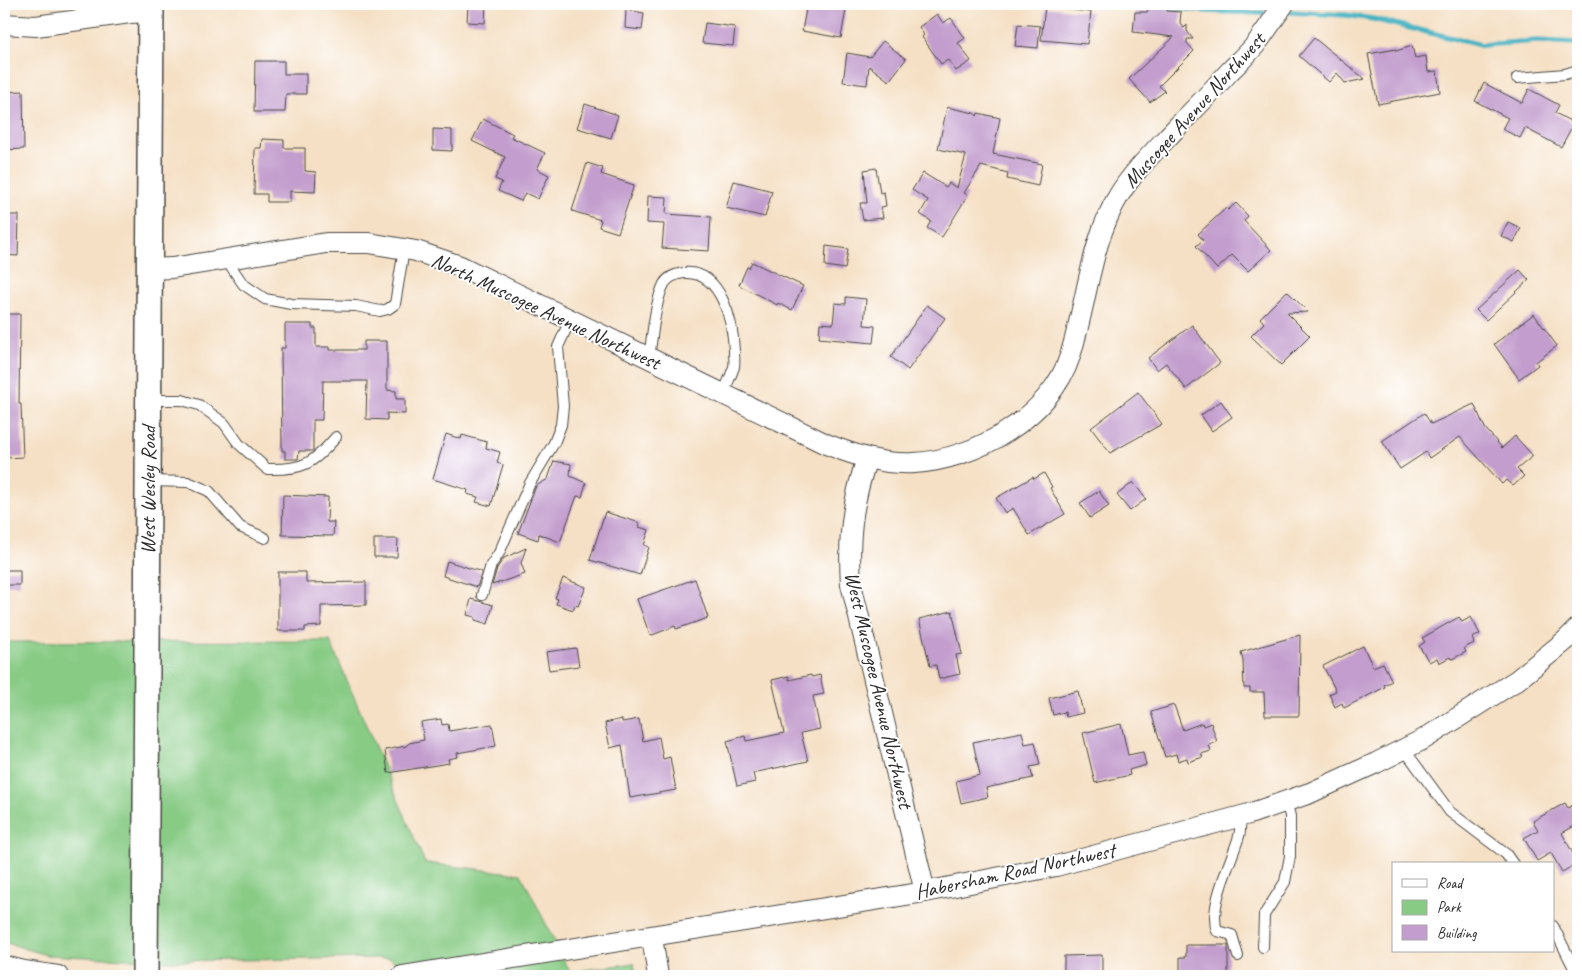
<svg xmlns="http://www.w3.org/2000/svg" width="1582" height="980" font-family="Caveat,sans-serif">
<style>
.green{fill:#87cb84;stroke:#597b58}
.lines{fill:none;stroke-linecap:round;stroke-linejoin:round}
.stream{stroke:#46b3c3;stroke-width:5.5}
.building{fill:#c29dcd}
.service-casing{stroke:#494642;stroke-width:12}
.minor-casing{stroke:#494642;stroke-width:22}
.tertiary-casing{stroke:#494642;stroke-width:28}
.service{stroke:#fff;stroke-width:10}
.minor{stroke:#fff;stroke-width:20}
.tertiary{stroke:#fff;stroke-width:25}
.labels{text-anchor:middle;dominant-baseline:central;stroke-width:4;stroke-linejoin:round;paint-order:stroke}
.street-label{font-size:21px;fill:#2b2b2b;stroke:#fff}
</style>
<rect width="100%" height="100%" fill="#fff"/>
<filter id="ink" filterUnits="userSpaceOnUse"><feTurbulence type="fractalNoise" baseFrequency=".02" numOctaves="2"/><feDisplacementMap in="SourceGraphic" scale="10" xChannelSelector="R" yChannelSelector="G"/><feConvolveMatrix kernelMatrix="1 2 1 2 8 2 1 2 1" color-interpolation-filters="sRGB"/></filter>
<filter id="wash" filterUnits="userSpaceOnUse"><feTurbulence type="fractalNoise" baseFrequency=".0096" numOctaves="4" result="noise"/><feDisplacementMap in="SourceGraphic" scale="20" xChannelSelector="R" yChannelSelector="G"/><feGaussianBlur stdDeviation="1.12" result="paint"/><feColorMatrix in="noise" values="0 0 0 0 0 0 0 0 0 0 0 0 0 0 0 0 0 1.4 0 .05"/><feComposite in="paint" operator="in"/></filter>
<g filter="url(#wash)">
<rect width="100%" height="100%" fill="#f5e0c5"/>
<path class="green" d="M330 641 425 863 521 874 570 972 634 963 636 976H408L390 958 165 961 46 955 4 942V642Z"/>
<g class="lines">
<path class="stream" d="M1143 4 1207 11 1263 13
M1291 12 1346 15 1373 19 1481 45 1536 41 1578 43"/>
</g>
<g id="blocks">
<path class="building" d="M468 4 486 5 485 23 467 22Z
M807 4H847L841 38 802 31Z
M1045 7 1091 12 1087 44 1041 40Z
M1149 7 1167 8V11L1181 12 1180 23 1184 28 1187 25V31L1193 39H1187V43L1194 51 1159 86 1165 91 1150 102 1129 79 1174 37 1133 32 1135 12H1147Z
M626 10 644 13 642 30 625 28Z
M937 14 943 23 951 18 965 38 958 43 971 61 956 71 948 60 941 64 922 37 924 35 919 27Z
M705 23 735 27 733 46 702 43Z
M1018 24 1040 26 1038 48 1015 46Z
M1314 38 1345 63 1365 79 1345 83 1337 73 1329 82 1299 56Z
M883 41 906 59 889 81 869 66 867 85 843 82 847 53 870 57Z
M1412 46 1415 58 1426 56 1428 72 1437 71 1440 92 1378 104 1368 54 1396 49V51Z
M255 61H284V74H306V94H286L285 112H254Z
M1484 83 1522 103 1529 89 1559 105 1555 113 1574 123 1561 147 1525 128 1520 138 1502 129 1508 118 1475 101Z
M23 91 24 149 4 150V92Z
M585 104 618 115 611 138 577 128Z
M947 107 974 113 977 116 978 113 1000 118 993 154 1042 164 1038 186 1007 179 1008 173 981 166 964 193 968 195 942 237 927 228 931 221 920 214 928 200 912 190 923 173 946 187 949 183 957 188 966 155 938 149Z
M483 119 513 134 511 137 545 153 537 169 549 175 538 199 525 193 521 201 498 191 502 182 495 179 505 157 472 141Z
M433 129 452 130V151L433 150Z
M262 139 284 140V148H305V171L316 172 315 192 290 191V202H267V194H254L255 148H261Z
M587 163 603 168 601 174 634 185 618 233 599 227 601 220 572 211Z
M876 168 880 193 884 192 886 206 881 207 883 218 863 220 860 203H867L864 170Z
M734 181 772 191 765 217 726 208Z
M648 196 667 197 666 214 711 217 709 251 662 248 664 224 647 223Z
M1236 203 1248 216 1244 221 1271 250 1248 271 1232 255 1217 269 1196 246 1203 240 1198 234 1226 208 1228 210Z
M4 215H19L18 256 4 255Z
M1508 222 1521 228 1514 242 1501 236Z
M826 246 848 249 845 269 825 266Z
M752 262 803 286 792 310 778 303 777 305 739 285 747 267 749 268Z
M1520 270 1529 280 1486 320 1476 310Z
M1287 291 1308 312 1287 313 1310 336 1281 365 1251 336 1264 323 1260 318Z
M846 297 866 299 864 325 875 326 873 343 819 338 820 323 833 324 835 303 846 304Z
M927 305 945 318 908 370 891 357Z
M4 314H20L19 404H21L23 457 7 458V450H4V413H6L4 377Z
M1534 314 1557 346 1536 362 1538 365 1519 379 1494 344Z
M285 324H312V328H316V347H330V350H364V341H387V390L396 391V399H405V414L387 413V420L366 419 367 381H323L322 420H313V451H299L298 459H285V451H282L281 348H285Z
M1192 325 1220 363 1186 389 1166 363 1157 370 1148 358Z
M1138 392 1162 424 1110 453 1091 428Z
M1221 401 1232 417 1212 431 1201 415Z
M1474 404 1485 428 1502 448 1515 436 1533 456 1517 469 1524 476 1513 486 1506 480 1502 484 1460 437 1429 458 1426 452 1400 469 1382 441 1424 413 1431 424Z
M446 434 461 439 462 435 487 442 486 448 500 452 497 463 503 465 491 506 476 502 478 497 467 494 468 490 433 479Z
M554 461 571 464 570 476 586 483 582 497 577 496 560 542 539 534 538 540 518 533 536 486 548 479Z
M1044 473 1052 487 1050 488 1065 514 1029 535 1013 508 1005 513 996 498 1033 477 1034 479Z
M1133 482 1146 499 1130 511 1117 495Z
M1099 491 1109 506 1090 518 1080 503Z
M283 495 328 497 327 522H334L333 536 282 535Z
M605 512 640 523 639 527 649 530 644 545 649 547 640 575 590 560Z
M374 539H398L397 557H374Z
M526 548 521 563 525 574 492 585 497 568 504 558Z
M447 561 482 572 477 587 443 576Z
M4 570H20V585H4Z
M278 572H306V583L366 582V605L321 606V626L305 627V631H278Z
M563 578 586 587 578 606 575 605 573 610 556 604 558 599 555 598Z
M695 579 708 618 676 629 675 626 650 636 637 599Z
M471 599 493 605 488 624 475 620V617L467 615Z
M952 611 962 654 956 655 960 674 939 679 936 665 930 666 919 619Z
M1459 617 1462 622 1471 617 1480 634 1472 638 1474 643 1464 648 1466 652 1452 659 1450 657 1439 663 1437 658 1429 662 1419 646 1425 642 1422 638Z
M1300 635 1299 716H1265L1264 692H1250V688H1244L1243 660 1241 652Z
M1363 646 1373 667 1383 663 1392 681 1384 685 1385 687 1344 708 1342 703 1335 707 1329 694 1336 691 1323 666Z
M576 648 579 666 549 670 546 652Z
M811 675 812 677 820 675 824 694 813 696 820 729 801 733 808 761 753 773 755 782 737 786 727 741 745 736 746 741 784 733 772 680 789 676V680Z
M1078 691 1083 713 1066 717 1065 712 1053 715 1049 698Z
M1174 705 1183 730 1202 723 1203 726 1211 723 1217 742 1209 745 1211 751 1201 754 1203 757 1188 762 1187 758 1178 761 1176 754 1165 757 1151 712Z
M441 719 442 725 448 724 449 731 492 724 496 746 457 753 458 757 448 759 449 763 388 773 385 750 406 746 409 743 424 740 421 722Z
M622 719V722L639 719 643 741 659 737 663 759 670 757 676 790 630 798 622 745 610 748 605 723Z
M1121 724 1128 755 1143 752 1146 765 1129 770 1130 775 1095 783 1083 733Z
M1022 732 1025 744 1035 742 1040 765 1030 767 1033 778 986 788 988 797 961 803 956 781 980 775 973 742Z
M1578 802V824L1562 833 1578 863 1562 872 1551 853 1537 861 1524 838 1538 830 1533 821 1565 803 1568 808Z
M1186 945H1228V976H1180V957H1186Z
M1102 955V976H1064V956Z"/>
</g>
</g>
<g filter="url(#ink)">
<use href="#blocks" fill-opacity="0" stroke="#494642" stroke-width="1"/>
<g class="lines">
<g class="service-casing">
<path id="service" d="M1517 78 1565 74 1578 70
M226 259 243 284 265 299 291 304 356 306 380 311 388 309 395 304 404 249
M649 359C652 338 655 302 664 284 668 277 676 274 684 273 722 270 733 323 734 351 734 356 735 362 734 367 731 376 726 386 723 395
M148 400H182L199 405 224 423 239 444 267 469C303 470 313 464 336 437
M149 481 188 482 209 491 240 527 265 538
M482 595 491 565 499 553 530 483 554 443 561 425 563 406 558 347 570 320
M1404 749 1450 812 1506 854 1513 864
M1553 926 1573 966H1578
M1263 947 1264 915 1285 882 1290 856V816L1286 801
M1238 956 1232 935 1217 931C1208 905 1232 861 1239 836 1241 830 1240 823 1240 816"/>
</g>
<g class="minor-casing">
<path id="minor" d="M4 24 36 26 130 13 150 12
M149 269 172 268 326 243H369L416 251 460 266 826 444C854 455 883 465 914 463 974 460 1051 417 1070 356 1087 303 1090 243 1119 195 1135 169 1158 148 1178 126 1196 108 1213 90 1230 71 1239 62 1248 54 1256 44 1266 31 1275 17 1284 4
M867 458C852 504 848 536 851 584L925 892
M652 937 658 976
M4 966 24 971 58 976
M402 976 925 892 1056 866 1249 814 1310 793 1376 763 1424 739 1517 680 1565 641 1578 628"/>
</g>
<g class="tertiary-casing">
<g id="tertiary">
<path id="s1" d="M145 976 151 4"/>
</g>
</g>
<use href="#service" class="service"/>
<use href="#minor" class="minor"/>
<use href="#tertiary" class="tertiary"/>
</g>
</g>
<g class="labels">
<g class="street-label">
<text transform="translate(1194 110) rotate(-48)">Muscogee Avenue Northwest</text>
<text transform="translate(546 311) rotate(25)">North Muscogee Avenue Northwest</text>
<text stroke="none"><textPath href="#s1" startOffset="486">West Wesley Road</textPath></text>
<text transform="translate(879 690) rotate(77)">West Muscogee Avenue Northwest</text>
<text transform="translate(1015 871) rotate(-12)">Habersham Road Northwest</text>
</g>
</g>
<rect width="1582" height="980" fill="none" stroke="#fff" stroke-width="20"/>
<rect x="1392" y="862" width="162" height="90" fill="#ffffff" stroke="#aaaaaa"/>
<rect x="1402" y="879" width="25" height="8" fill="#ffffff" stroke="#aaaaaa"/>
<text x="1437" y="888" font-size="15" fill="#2b2b2b">Road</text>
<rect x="1402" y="900" width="25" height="15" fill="#87cb84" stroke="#aaaaaa"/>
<text x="1437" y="912" font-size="15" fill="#2b2b2b">Park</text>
<rect x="1402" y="925" width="25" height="15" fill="#c29dcd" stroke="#aaaaaa"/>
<text x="1437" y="938" font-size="15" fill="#2b2b2b">Building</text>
</svg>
